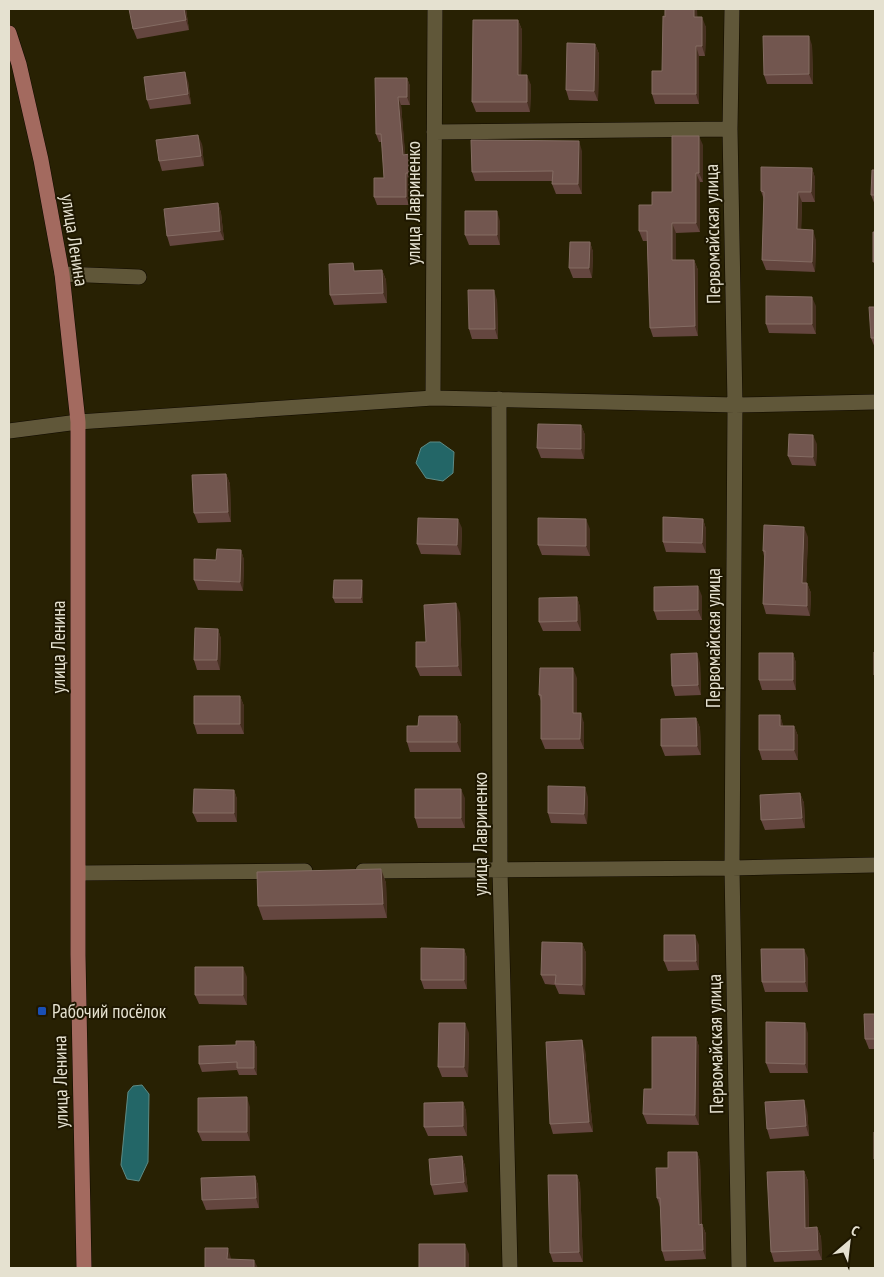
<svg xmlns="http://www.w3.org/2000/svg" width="884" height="1277" font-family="'PT Sans Narrow',sans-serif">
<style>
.water{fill:#236667;stroke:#5d8b86}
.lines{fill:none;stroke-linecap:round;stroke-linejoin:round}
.minor-casing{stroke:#100a00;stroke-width:16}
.major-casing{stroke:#100a00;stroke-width:16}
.minor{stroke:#605739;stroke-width:15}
.major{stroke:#a36a5f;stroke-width:15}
.wall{fill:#64463f}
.shaded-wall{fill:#463020}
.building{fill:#72564f;stroke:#846c63}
.transit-dot{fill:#1a4fb4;stroke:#1e1700;stroke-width:2}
.labels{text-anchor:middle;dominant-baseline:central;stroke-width:4;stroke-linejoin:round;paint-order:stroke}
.street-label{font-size:19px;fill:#e5e1d0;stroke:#1e1700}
.poi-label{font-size:19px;fill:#e5e1d0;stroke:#1e1700;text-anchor:start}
</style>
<rect width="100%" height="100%" fill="#282103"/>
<path class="water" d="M430 442H440L454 452 453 473 443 481 426 478 416 463 421 448Z
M142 1085 149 1094 148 1162 139 1181 127 1179 121 1165 128 1092 133 1086Z"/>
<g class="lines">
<g class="minor-casing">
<path id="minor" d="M732 9 730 129 735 405 732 868 739 1268
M434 132 730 129
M62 274 139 277
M433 398 435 9
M499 399 500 870 510 1268
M9 431 78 422 433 398 735 405 875 402
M363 871 732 868 875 865
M79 873 305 871"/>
</g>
<g class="major-casing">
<path id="major" d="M9 33 19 64 41 160 62 274 78 422V955L84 1268"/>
</g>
<use href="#minor" class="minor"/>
<use href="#major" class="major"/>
</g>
<path class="wall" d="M186 9 189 30 137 39 133 29Z
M665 9H697V17L706 27 705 56H699V104H655L652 94 662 71Z
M518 20 522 30 521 75 531 85 530 112H476L472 102Z
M595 44 599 54 598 101 569 100 566 90Z
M812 45 813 84H767L764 75Z
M407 78 410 86V105H401L405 155 410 154 413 162 414 180 409 181V205H377L374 197 384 178 382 142H379L376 134Z
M188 81 191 104 150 109 147 100Z
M202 144 204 166 162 171 159 161Z
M703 145V182H700V232L676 233V260H694L698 270V336L653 337 650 328 647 241H643L639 231 652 205 672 192Z
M582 151V194H556L552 184V181H475L472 172Z
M812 168 815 178V202H802L801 229 816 240 815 272 766 270 762 260 764 200 761 191Z
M875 170V205L871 195Z
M218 203 221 213 224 240 170 246 167 236Z
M500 221V245H469L465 235Z
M590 242 593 252 592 278H573L569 268Z
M382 270 386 280 387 303 334 305 330 295 356 271Z
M497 300 498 339H472L469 329Z
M816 306V334L769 333 766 324Z
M875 307V348L871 338Z
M581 425 585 435 584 459 541 458 537 448Z
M817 444 816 466 792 465 788 456Z
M226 474 230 484 231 522 198 523 194 513Z
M703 519 706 529V553L666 552 663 542Z
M462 528 461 555 421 554 417 544Z
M590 529V556L542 555 538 545Z
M808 537 806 583H807L811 593 810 616 766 614 763 604 764 556 763 551Z
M241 550 244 560 243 591 198 590 194 580 216 560Z
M363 585V603H335L333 598Z
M702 596V620H657L654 611Z
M577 597 580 607 581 631H543L539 622Z
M460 613 462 676H420L416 667 426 642Z
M218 629 221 639 220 670H197L194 660Z
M793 653 796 663V690H762L759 680Z
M700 663 701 695 675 696 672 686Z
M577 678V713L584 723V749H545L541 739V701L539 695Z
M240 696 244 706V734H197L194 724Z
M780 715 783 726H794L798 736V760H762L759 750Z
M457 716 461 725V752H410L407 742 418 726Z
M696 718 700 728 701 755 665 756 661 746Z
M234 790 237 799V822H197L193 813Z
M800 793 804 803 805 828 765 830 761 820Z
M588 797 587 824 551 823 548 813Z
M465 798V828H418L415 818Z
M381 869 386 883 387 918 263 920 258 906Z
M582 943 586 953 585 995 559 994 555 985 545 984 541 975Z
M699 945V970L668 971 664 961Z
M464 949 467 958V989H424L421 980Z
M808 958V992H765L762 982Z
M247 977V1005L199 1004 195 995Z
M875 1014V1049H869L865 1039Z
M469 1033 468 1077H442L438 1067Z
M808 1033V1073H770L766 1063Z
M696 1037 699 1047V1125L647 1124 643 1114 652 1089Z
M254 1041 257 1048V1075H239L237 1070 202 1072 199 1064 236 1045Z
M585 1050 593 1132 553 1134 550 1124Z
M463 1102 466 1111 467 1136H428L424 1127Z
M250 1107V1141H202L198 1132Z
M807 1110 809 1136 770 1139 767 1129Z
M697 1152 700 1161 702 1224 706 1234V1259L665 1261 662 1251 660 1207 657 1198 668 1168Z
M462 1156 465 1166 468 1192 434 1195 431 1185Z
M804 1171 808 1181 809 1228 817 1227 821 1237 822 1260 774 1262 771 1252Z
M577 1175 580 1184 583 1262H553L550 1253Z
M255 1176 258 1185 259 1208 206 1210 202 1200Z"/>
<path class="shaded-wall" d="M184 9H186L189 30 186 20Z
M694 9H697L698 27 694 17Z
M702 17 706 27 705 56 702 46Z
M518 20 522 30 521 85 518 75Z
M809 36 812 45 813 84 809 74Z
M595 44 599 54 598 101 594 91Z
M696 46 699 56V104L696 94Z
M185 72 188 81 191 104 188 94Z
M527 75 531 85 530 112 527 102Z
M407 78 410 86V105L407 97Z
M398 97 401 105 406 162 403 155Z
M198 135 202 144 204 166 201 156Z
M699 136 703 145V182L699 173Z
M579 141 582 151V194L578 184Z
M410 154 413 162 414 180 411 173Z
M812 168 815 178V202L811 192Z
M406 173 409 181V205L406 197Z
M696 173 700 182V232L696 223Z
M798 192 802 202 801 239 797 229Z
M218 203 221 213 224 240 220 231Z
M497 211 500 221V245L497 235Z
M672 223 676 233V270L672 260Z
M813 230 816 240 815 272 812 262Z
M590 242 593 252 592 278 589 268Z
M694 260 698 270V336L695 326Z
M382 270 386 280 387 303 383 293Z
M494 290 497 300 498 339 495 329Z
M812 297 816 306V334L812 324Z
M581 425 585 435 584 459 581 449Z
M813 435 817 444 816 466 813 457Z
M226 474 230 484 231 522 228 512Z
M458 519 462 528 461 555 457 545Z
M586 519 590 529V556L586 546Z
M703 519 706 529V553L702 543Z
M804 527 808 537 806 593 802 583Z
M241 550 244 560 243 591 240 582Z
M362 580 363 585V603L361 598Z
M807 583 811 593 810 616 807 606Z
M698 586 702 596V620L698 610Z
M577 597 580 607 581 631 577 621Z
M456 603 460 613 462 676 458 666Z
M218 629 221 639 220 670 217 660Z
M697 653 700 663 701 695 698 685Z
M793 653 796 663V690L793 680Z
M573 668 577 678V723L573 713Z
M240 696 244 706V734L240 724Z
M581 713 584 723V749L580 739Z
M780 715 783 725V736L780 726Z
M457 716 461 725V752L457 742Z
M696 718 700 728 701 755 697 746Z
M794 726 798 736V760L794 750Z
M585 787 588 797 587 824 584 814Z
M461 789 465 798V828L461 818Z
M234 790 237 799V822L234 813Z
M800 793 804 803 805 828 802 818Z
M381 869 386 883 387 918 383 904Z
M695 935 699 945V970L696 961Z
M582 943 586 953 585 995 582 985Z
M464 949 467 958V989L464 980Z
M804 949 808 958V992L805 982Z
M243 967 247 977V1005L243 995Z
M465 1023 469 1033 468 1077 464 1067Z
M805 1023 808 1033V1073L805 1064Z
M696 1037 699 1047V1125L695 1115Z
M582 1040 585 1050 593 1132 589 1122Z
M254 1041 257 1048V1075L254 1068Z
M247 1097 250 1107V1141L247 1132Z
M804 1100 807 1110 809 1136 806 1126Z
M463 1102 466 1111 467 1136 463 1126Z
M697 1152 700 1161 702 1234 699 1225Z
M462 1156 465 1166 468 1192 464 1182Z
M804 1171 808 1181 809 1238 805 1228Z
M577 1175 580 1184 583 1262 579 1252Z
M255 1176 258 1185 259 1208 256 1198Z
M702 1224 706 1234V1259L703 1250Z
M817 1227 821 1237 822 1260 818 1250Z
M465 1244 469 1254V1268H465Z
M228 1248 231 1258V1268L227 1259Z
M254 1260 258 1268H254Z"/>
<path class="building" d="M129 9H184L186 20 133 29Z
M665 9H694V17H702V46H696V94H652V71H662L663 16 665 17Z
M473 20H518V75H527V102H472Z
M763 36H809V74L764 75Z
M567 43 595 44 594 91 566 90Z
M185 72 188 94 147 100 144 77Z
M375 78H407V97H398L403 155 410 154 411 173H406V197H374V178H384L381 134H376Z
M198 135 201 156 159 161 156 140Z
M672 136H699V173H696V223H672V260H694L695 326 650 328 647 231H639V205H652V192H672Z
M471 140 579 141 578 184H552L553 171 472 172Z
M761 167 812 168 811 192H798L797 229 813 230 812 262 762 260 764 192 761 191Z
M872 170H875V195H871Z
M218 203 220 231 167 236 164 209Z
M465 211H497V235H465Z
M873 232H875V262H873Z
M570 242H590L589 268H569Z
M353 263 354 271 382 270 383 293 330 295 329 264Z
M468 290H494L495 329H469Z
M766 296 812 297V324H766Z
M869 307H875V338H871Z
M538 424 581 425V449L537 448Z
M789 434 813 435V457L788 456Z
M226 474 228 512 194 513 192 475Z
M663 517 703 519 702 543 663 542Z
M418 518 458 519 457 545 417 544Z
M538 518 586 519V546L538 545Z
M764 525 804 527 802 583H807V606L763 604 765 551H763Z
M217 549 241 550 240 582 194 580V559L216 560Z
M334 580H362L361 598H333Z
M698 586V610L654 611V587Z
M577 597V621L539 622V598Z
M456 603 458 666 416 667V642H426L424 605Z
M195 628 218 629 217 660H194Z
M874 652H875V675H874Z
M697 653 698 685 672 686 671 654Z
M759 653H793V680H759Z
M540 668H573V713H581L580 739H541V695H539Z
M194 696H240V724H194Z
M759 715H780V726H794V750H759Z
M419 716H457V742H407V726H418Z
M696 718 697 746H661V719Z
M548 786 585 787 584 814 548 813Z
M194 789 234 790V813H193Z
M415 789H461V818H415Z
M800 793 802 818 761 820 760 795Z
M381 869 383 904 258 906 257 872Z
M664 935H695L696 961H664Z
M542 942 582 943V985L555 984 556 975H541Z
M421 948 464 949V980H421Z
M761 949H804L805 982H762Z
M195 967H243V995H195Z
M864 1014H875V1039H865Z
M766 1022 805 1023V1064L766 1063Z
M439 1023H465L464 1067H438Z
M652 1037H696L695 1115 643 1114 644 1089H652Z
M582 1040 589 1122 550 1124 546 1042Z
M236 1041H254V1068H237V1062L199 1064V1046L236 1045Z
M247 1097V1132H198V1098Z
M804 1100 806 1126 767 1129 765 1102Z
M463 1102V1126L424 1127V1103Z
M874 1132H875V1159H874Z
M668 1152H697L699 1225 702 1224 703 1250 662 1251 660 1198H657L656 1168H668Z
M462 1156 464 1182 431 1185 429 1159Z
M804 1171 805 1228 817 1227 818 1250 771 1252 767 1172Z
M548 1175H577L579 1252 550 1253Z
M255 1176 256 1198 202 1200 201 1178Z
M419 1244H465V1268H419Z
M205 1248H228L227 1259 254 1260V1268H205Z"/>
<rect class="transit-dot" x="37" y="1006" width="10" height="10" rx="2.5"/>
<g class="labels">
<g class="street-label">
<text transform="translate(413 203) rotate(-90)">улица Лавриненко</text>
<text transform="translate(712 234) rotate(-91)">Первомайская улица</text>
<text transform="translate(75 240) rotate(81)">улица Ленина</text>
<text transform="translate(713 638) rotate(-90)">Первомайская улица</text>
<text transform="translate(58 647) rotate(-90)">улица Ленина</text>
<text transform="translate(480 834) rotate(-90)">улица Лавриненко</text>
<text transform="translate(715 1044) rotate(-91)">Первомайская улица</text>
<text transform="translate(60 1082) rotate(-91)">улица Ленина</text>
</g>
<g class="poi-label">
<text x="52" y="1011">Рабочий посёлок</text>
</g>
</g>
<rect width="884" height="1277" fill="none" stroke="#e5e1d0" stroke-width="20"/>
<g transform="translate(849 1242) rotate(28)" stroke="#1e1700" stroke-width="4" paint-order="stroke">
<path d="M0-4L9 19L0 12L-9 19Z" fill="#e5e1d0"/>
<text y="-8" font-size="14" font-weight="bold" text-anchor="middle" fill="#e5e1d0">С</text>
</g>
</svg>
